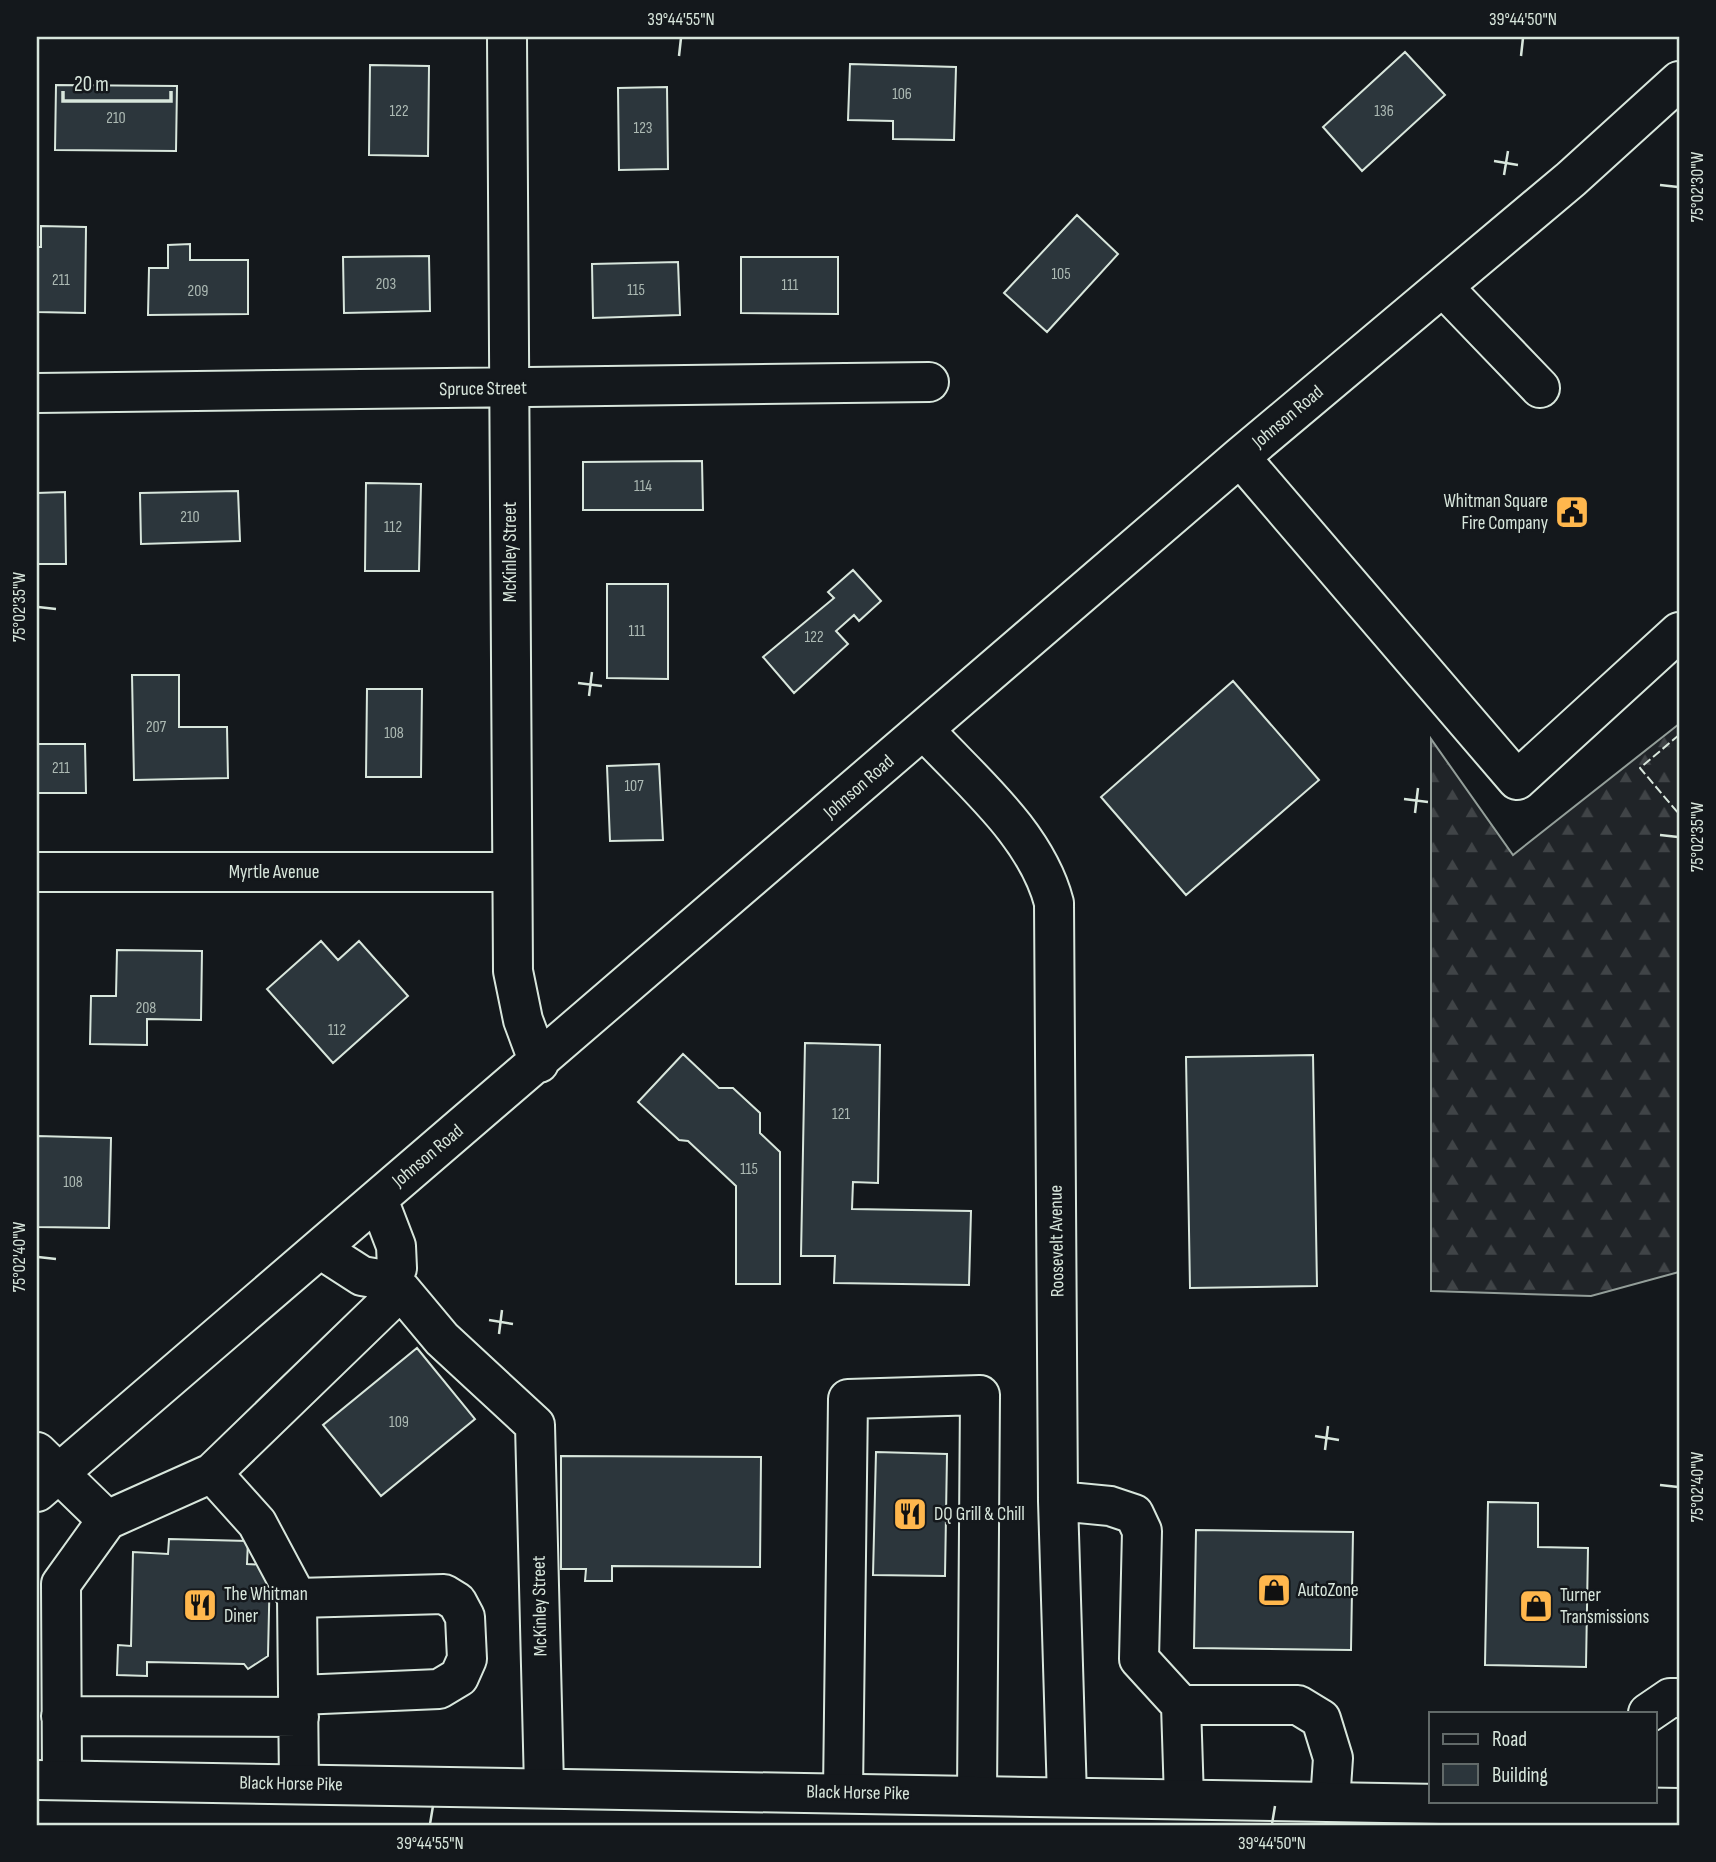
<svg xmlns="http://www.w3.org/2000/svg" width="1716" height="1862" font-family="'Sofia Sans Condensed',sans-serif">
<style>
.forest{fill:url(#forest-firs);stroke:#939e99;stroke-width:2}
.building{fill:#2c363c;stroke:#d8e6dc;stroke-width:2}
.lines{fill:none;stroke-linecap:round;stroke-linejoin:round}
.minor-casing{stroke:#d8e6dc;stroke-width:42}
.highway-casing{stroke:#d8e6dc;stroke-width:42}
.minor{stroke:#14181c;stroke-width:38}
.highway{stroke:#14181c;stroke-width:38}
.fence{stroke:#d8e6dc;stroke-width:2;stroke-dasharray:9 3.5;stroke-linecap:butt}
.ticks{fill:none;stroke:#d8e6dc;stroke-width:2.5}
.labels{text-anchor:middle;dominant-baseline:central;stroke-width:5;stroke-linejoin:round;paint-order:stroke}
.number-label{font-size:16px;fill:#adbab4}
.street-label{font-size:19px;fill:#d8e6dc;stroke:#14181c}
.poi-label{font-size:19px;fill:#d8e6dc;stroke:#14181c;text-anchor:start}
.neatline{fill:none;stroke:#d8e6dc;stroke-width:2.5}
.ticks-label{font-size:18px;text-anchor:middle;fill:#d8e6dc}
</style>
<defs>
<pattern id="forest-firs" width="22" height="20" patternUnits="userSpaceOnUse" patternTransform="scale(1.75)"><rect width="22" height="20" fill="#202428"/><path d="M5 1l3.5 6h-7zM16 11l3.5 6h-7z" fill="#404447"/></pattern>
</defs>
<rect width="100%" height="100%" fill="#14181c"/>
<path class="forest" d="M1679 724V1272L1591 1296 1431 1291V739L1513 855Z"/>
<path class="building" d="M1405 52 1445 95 1362 171 1323 127Z
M850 64 956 67 954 140 893 139V121L848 120Z
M370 65 429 66 428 156 369 155Z
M56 85 177 86 176 151 55 150Z
M667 87 668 169 619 170 618 88Z
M1077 215 1118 254 1047 332 1004 293Z
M41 226 86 227 85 313 37 312V247H41Z
M190 244V260H248V314L148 315 149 268H168V245Z
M429 256 430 311 344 313 343 257Z
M741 257H838V314L741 313Z
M678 262 680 315 593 318 592 264Z
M702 461 703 510H583V462Z
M366 483 421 484 419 571H365Z
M238 491 240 541 141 544 140 493Z
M65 492 66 564H37V493Z
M853 570 881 601 859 621 854 615 836 631 848 644 794 693 763 657 834 598 828 592Z
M607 584H668V679L607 678Z
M132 675H179V727H227L228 778 134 780Z
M1233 681 1319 780 1186 895 1101 797Z
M367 689H422L421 777H366Z
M37 744H85L86 793H37Z
M659 764 663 840 610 841 607 766Z
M321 941 338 960 359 941 408 996 333 1063 267 989Z
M117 950 202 951 201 1020 147 1019V1045L90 1044 91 996H116Z
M805 1043 880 1045 878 1183 853 1182 852 1209 971 1211 969 1285 834 1283 835 1256H801Z
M683 1054 719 1088H733L760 1113V1133L780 1152V1284H736V1186L688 1141 679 1140 638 1102Z
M1313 1055 1317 1286 1190 1288 1186 1057Z
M37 1136 111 1138 109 1228 37 1227Z
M417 1348 475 1419 381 1496 323 1425Z
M876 1452 947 1454 945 1576 873 1575Z
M561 1456 761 1457 760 1567 612 1566V1581H585L586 1569H561Z
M1488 1502 1538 1503V1547L1588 1548 1586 1667 1485 1665Z
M1196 1530 1353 1532 1351 1650 1194 1648Z
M169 1539 248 1541 247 1564 270 1565 268 1656 248 1669 244 1664 147 1662V1676L117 1675 118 1645 131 1646 133 1552 168 1554Z"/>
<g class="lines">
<g class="minor-casing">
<path id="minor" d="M507 37 513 971 523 1020 539 1063
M1443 287 1540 388
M37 393 929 382
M1240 457 1517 780 1679 632
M925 731C972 782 1036 834 1054 903L1058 1501 1067 1797
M37 872H511
M320 1249 362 1276 385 1280 397 1268 396 1246 378 1199
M37 1452 107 1520
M212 1473 401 1290 442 1339 535 1425 544 1786
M37 1492 1240 457 1571 179 1679 81
M1058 1501 1110 1506 1134 1514 1142 1531 1139 1659 1181 1705
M297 1598 444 1594 457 1602 465 1617 467 1659 459 1677 439 1689 299 1695
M1648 1713 1670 1698H1679
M61 1716 299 1717
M62 1780 61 1584 107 1520 212 1473 257 1523 297 1598 299 1784
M843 1792 848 1399 980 1395 977 1796
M1184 1799 1181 1705H1298L1321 1719 1333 1758 1330 1802"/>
</g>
<g class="highway-casing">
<path id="highway" d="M37 1780 1679 1808"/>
</g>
<use href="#minor" class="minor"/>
<use href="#highway" class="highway"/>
<path class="fence" d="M1679 735 1640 768 1679 814"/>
</g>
<path class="ticks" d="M679 56 681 38M1521 56 1523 38M1494 161 1518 165M1504 175 1508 151M1660 185 1678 187M38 607 56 609M578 683 602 686M589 696 592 672M1404 799 1428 802M1415 813 1418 788M1660 835 1678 837M38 1257 56 1259M489 1320 513 1324M499 1334 502 1310M1315 1436 1339 1440M1325 1450 1328 1426M1660 1485 1678 1487M430 1824 433 1806M1272 1824 1275 1806"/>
<defs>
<g id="civic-square" transform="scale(1.75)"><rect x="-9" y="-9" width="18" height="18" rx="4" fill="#ffb74d" stroke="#14181c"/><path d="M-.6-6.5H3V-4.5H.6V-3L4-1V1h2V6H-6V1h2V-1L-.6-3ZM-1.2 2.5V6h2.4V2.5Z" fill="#111"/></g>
<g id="restaurant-square" transform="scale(1.75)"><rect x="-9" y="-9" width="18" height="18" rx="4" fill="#ffb74d" stroke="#14181c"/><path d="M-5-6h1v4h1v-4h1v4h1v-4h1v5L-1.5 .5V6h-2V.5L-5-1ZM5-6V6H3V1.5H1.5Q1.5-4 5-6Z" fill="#111"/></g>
<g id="shop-square" transform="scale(1.75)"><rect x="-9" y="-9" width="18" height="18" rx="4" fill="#ffb74d" stroke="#14181c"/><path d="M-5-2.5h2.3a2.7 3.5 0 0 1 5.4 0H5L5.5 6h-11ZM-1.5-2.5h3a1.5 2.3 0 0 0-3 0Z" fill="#111"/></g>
</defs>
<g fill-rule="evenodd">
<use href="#civic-square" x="1572" y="512"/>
<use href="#restaurant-square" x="910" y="1514"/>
<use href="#shop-square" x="1274" y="1590"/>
<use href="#restaurant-square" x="200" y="1605"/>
<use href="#shop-square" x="1536" y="1606"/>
</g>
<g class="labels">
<g class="number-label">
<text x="902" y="94">106</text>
<text x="399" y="111">122</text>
<text x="1384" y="111">136</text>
<text x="116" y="118">210</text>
<text x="643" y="128">123</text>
<text x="1061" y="274">105</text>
<text x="61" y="280">211</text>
<text x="386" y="284">203</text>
<text x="790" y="285">111</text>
<text x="636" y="290">115</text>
<text x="198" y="291">209</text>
<text x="643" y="486">114</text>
<text x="190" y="517">210</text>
<text x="393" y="527">112</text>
<text x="637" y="631">111</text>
<text x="814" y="637">122</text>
<text x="156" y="727">207</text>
<text x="394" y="733">108</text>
<text x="61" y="768">211</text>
<text x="634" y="786">107</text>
<text x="146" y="1008">208</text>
<text x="337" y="1030">112</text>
<text x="841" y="1114">121</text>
<text x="749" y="1169">115</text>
<text x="73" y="1182">108</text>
<text x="399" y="1422">109</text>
</g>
<g class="street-label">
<text transform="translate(483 389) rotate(-1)">Spruce Street</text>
<text transform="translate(1288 417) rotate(-40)">Johnson Road</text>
<text transform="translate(510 552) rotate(-90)">McKinley Street</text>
<text transform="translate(859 787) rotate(-41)">Johnson Road</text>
<text x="274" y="872">Myrtle Avenue</text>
<text transform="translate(428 1156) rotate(-40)">Johnson Road</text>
<text transform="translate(1057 1241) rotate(-91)">Roosevelt Avenue</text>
<text transform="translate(540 1606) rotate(-91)">McKinley Street</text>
<text transform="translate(291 1784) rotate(1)">Black Horse Pike</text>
<text transform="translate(858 1793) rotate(1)">Black Horse Pike</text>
</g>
<g class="poi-label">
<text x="1548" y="501" text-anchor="end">Whitman Square<tspan x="1548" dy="22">Fire Company</tspan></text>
<text x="934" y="1514">DQ Grill &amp; Chill</text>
<text x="1298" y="1590">AutoZone</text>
<text x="224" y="1594">The Whitman<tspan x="224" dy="22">Diner</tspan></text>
<text x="1560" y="1595">Turner<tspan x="1560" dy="22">Transmissions</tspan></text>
</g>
</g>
<rect width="1716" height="1862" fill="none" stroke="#14181c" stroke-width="77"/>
<rect x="1429" y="1712" width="228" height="91" fill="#14181c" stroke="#626a69" stroke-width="2"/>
<rect x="1443" y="1734" width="35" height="10" fill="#14181c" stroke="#626a69" stroke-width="2"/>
<text x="1492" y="1746" font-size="21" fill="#d8e6dc">Road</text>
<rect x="1443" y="1764" width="35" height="21" fill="#2c363c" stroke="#626a69" stroke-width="2"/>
<text x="1492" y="1782" font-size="21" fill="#d8e6dc">Building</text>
<path d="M63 91v10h108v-10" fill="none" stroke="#d8e6dc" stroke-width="3.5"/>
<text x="74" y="91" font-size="21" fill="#d8e6dc" stroke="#14181c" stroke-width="5" paint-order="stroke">20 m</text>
<rect x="38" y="38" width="1640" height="1786" class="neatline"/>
<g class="ticks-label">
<text x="681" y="25">39°44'55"N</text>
<text x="1523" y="25">39°44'50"N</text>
<text transform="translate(1697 187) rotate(-90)" y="6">75°02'30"W</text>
<text transform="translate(19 607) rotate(-90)" y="6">75°02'35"W</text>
<text transform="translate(1697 837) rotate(-90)" y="6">75°02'35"W</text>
<text transform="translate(19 1257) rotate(-90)" y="6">75°02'40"W</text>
<text transform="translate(1697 1487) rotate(-90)" y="6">75°02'40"W</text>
<text x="430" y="1849">39°44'55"N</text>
<text x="1272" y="1849">39°44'50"N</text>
</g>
</svg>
